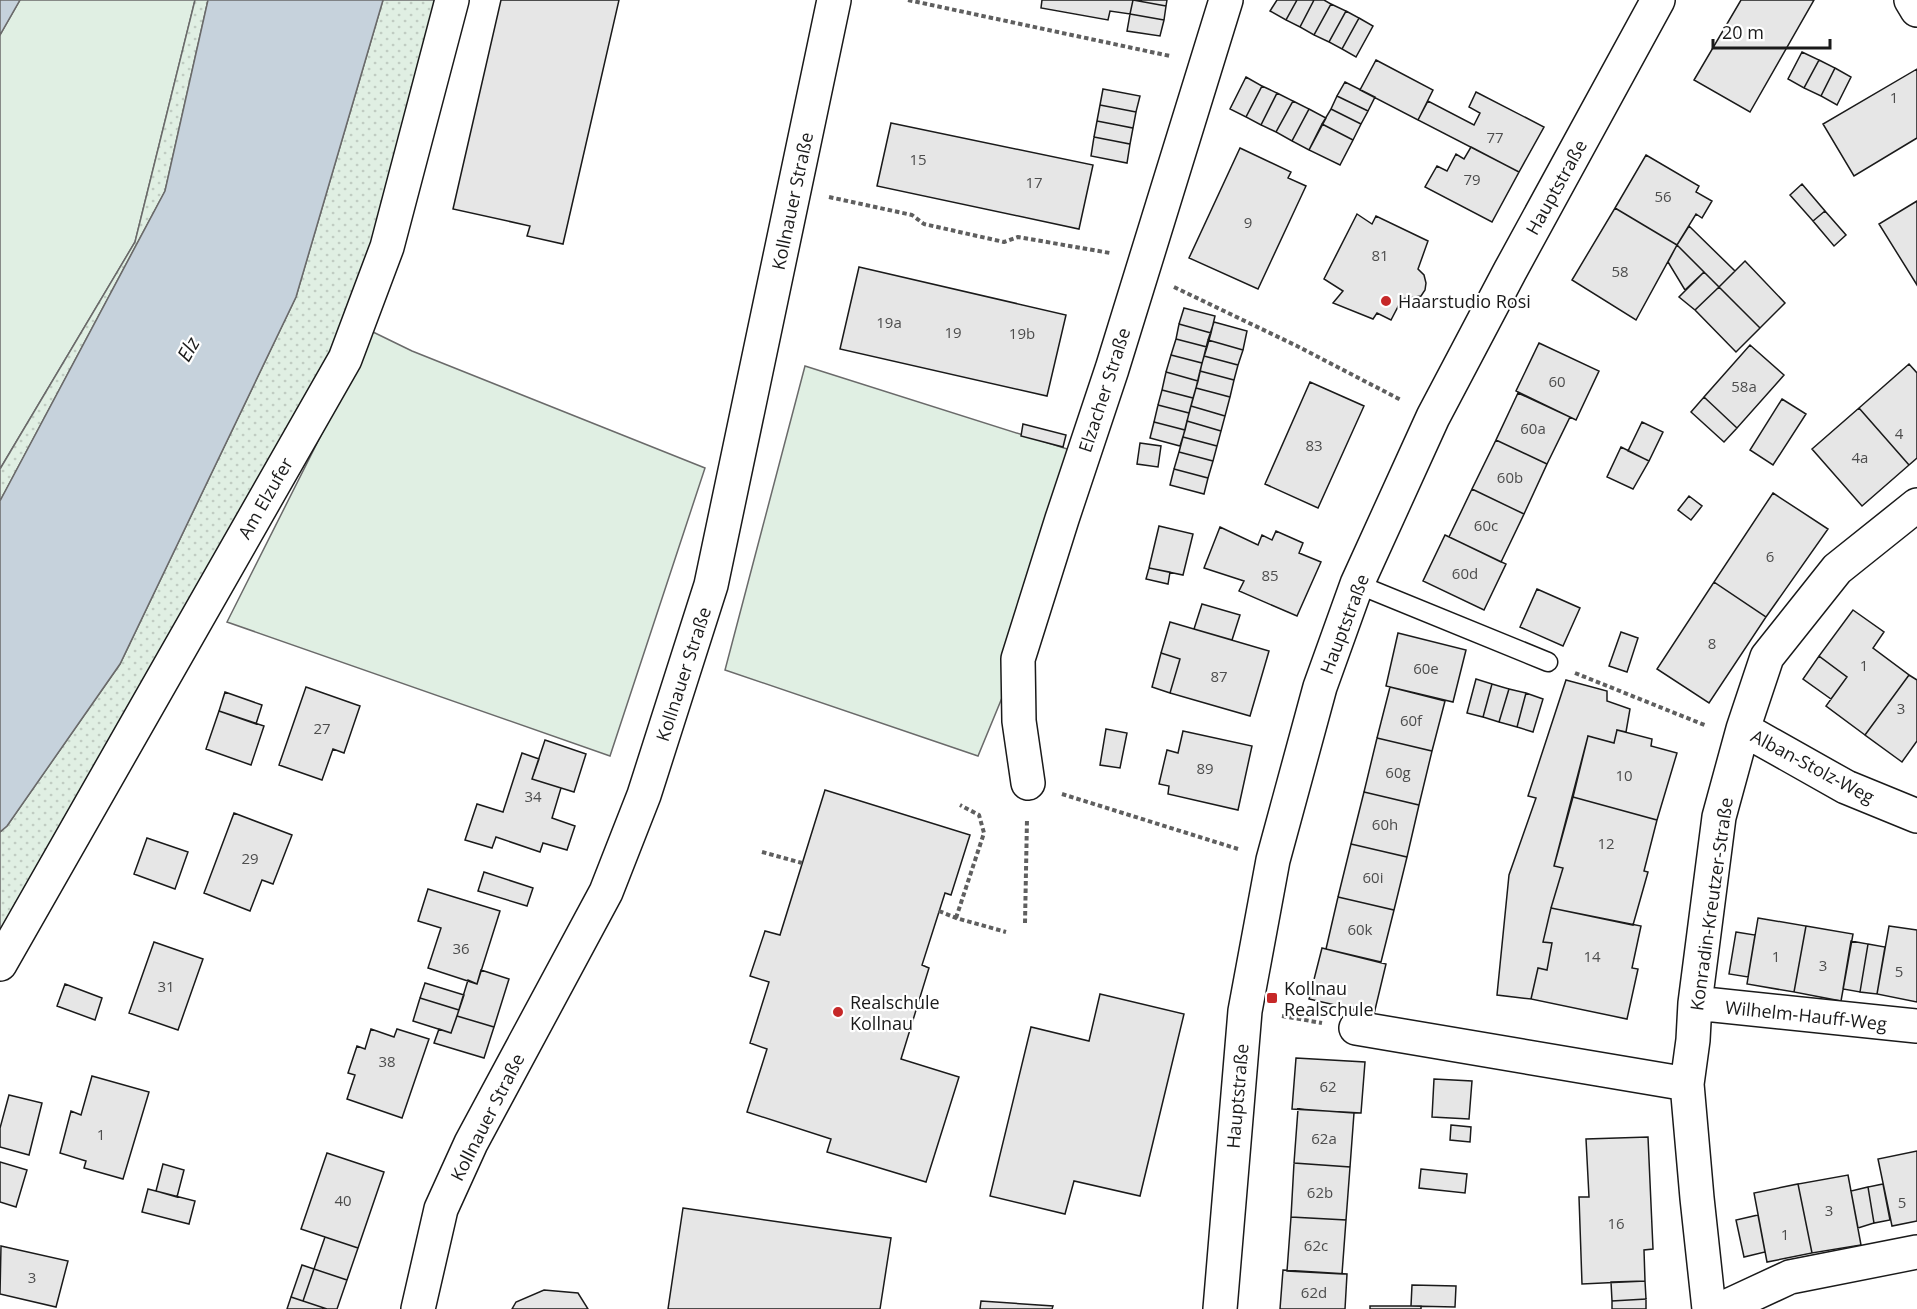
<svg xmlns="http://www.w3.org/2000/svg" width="1917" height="1309" font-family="'Open Sans',sans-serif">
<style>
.green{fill:#e0efe3;stroke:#6a6a6a;stroke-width:1.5}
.park{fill:url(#park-dots);stroke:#6a6a6a;stroke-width:1.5}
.water{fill:#c6d2dc;stroke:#6a6a6a;stroke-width:1.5}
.building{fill:#e6e6e6;stroke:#1a1a1a;stroke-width:1.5}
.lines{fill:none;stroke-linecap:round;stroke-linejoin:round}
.service-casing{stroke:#1a1a1a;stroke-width:21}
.minor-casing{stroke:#1a1a1a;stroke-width:36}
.tertiary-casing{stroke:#1a1a1a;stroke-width:36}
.path{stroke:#5f5f5f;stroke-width:4;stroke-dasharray:4.5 3;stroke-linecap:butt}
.service{stroke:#fff;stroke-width:18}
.minor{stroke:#fff;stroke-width:33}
.tertiary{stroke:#fff;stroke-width:33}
.poi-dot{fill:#c62828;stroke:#fff;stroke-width:2}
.labels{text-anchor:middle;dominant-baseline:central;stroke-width:4.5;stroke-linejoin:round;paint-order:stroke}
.number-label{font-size:15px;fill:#4d4d4d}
.street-label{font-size:18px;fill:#1a1a1a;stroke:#fff}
.poi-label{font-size:18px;fill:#1a1a1a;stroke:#fff;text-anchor:start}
.water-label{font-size:20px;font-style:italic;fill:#1a1a1a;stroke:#fff}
</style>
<defs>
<pattern id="park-dots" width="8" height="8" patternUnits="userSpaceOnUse" patternTransform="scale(1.5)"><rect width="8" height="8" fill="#e0efe3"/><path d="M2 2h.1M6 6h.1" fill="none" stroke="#c0ccc2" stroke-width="1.8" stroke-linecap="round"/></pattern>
</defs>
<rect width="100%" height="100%" fill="#fff"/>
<path class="green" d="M20 0H195L135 242 0 469V35Z
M373 332 412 351 705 468 610 756 227 622Z
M805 366 1083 454 1018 659 978 756 725 670Z"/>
<path class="park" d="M195 0H208L165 191 0 501V469L135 242Z
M383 0H452L345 359 0 964V832L7 826 120 664 296 297Z"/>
<path class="water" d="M0 0H20L0 35Z
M208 0H383L296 297 120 664 7 826 0 832V501L165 191Z"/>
<path class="building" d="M501 0H619L563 244 527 236 530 226 453 209Z
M1042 0H1133L1130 14 1110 11 1108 20 1041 8Z
M1133 0 1166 6 1164 20 1130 14Z
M1133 0H1167L1166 6Z
M1277 0H1297L1286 20 1270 11Z
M1297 0H1314L1300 27 1286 20Z
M1314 0H1324L1331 4 1314 35 1300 27Z
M1741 0H1814L1750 112 1694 80Z
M1331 4 1346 11 1329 42 1314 35Z
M1346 11 1359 18 1342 49 1329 42Z
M1130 14 1164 20 1160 36 1127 31Z
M1359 18 1373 26 1356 57 1342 49Z
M1802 52 1819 60 1804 88 1788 79Z
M1376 60 1433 90 1418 120 1360 90Z
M1819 60 1835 68 1821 96 1804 88Z
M1835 68 1851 77 1837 105 1821 96Z
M1917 69V138L1854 176 1823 124Z
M1246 77 1262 86 1246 117 1230 109Z
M1345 82 1375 97 1368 111 1337 96Z
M1262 86 1277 93 1261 125 1246 117Z
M1103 89 1140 96 1136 112 1100 105Z
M1476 92 1544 127 1519 172 1418 120 1428 101 1474 125 1480 113 1469 107Z
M1277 93 1293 101 1276 132 1261 125Z
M1337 96 1368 111 1361 124 1331 109Z
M1293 101 1309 109 1292 141 1276 132Z
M1100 105 1136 112 1133 128 1097 121Z
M1309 109 1326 118 1309 150 1292 141Z
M1331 109 1361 124 1353 140 1322 124Z
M1097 121 1133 128 1130 144 1094 137Z
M891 123 1093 165 1079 229 877 186Z
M1322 124 1353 140 1340 165 1309 150Z
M1094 137 1130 144 1127 163 1091 156Z
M1471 147 1519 172 1492 222 1425 187 1437 166 1447 171 1456 154 1464 159Z
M1240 148 1291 172 1288 178 1306 186 1258 289 1189 258Z
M1646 155 1699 186 1696 192 1712 201 1702 218 1696 214 1677 245 1615 208Z
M1802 184 1825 211 1813 221 1790 195Z
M1917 201V285L1879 224Z
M1615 208 1677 245 1636 320 1572 280Z
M1825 211 1846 235 1834 246 1813 221Z
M1357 214 1372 224 1376 216 1428 241 1418 269 1424 275 1426 283 1425 290 1421 296 1402 299 1391 320 1377 313 1373 319 1333 303 1343 291 1324 279Z
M1689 226 1735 271 1719 287 1677 245Z
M1677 245 1704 272 1685 290 1668 262Z
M1745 261 1785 303 1760 328 1719 287Z
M859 267 1066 315 1047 396 840 349Z
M1704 272 1719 287 1695 310 1679 297Z
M1719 287 1760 328 1736 352 1695 310Z
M1184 308 1215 316 1211 333 1179 324Z
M1214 322 1247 331 1243 350 1208 340Z
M1179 324 1211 333 1207 347 1176 339Z
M1176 339 1207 347 1202 363 1171 355Z
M1208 340 1243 350 1238 365 1204 356Z
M1539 343 1599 371 1576 420 1516 391Z
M1750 345 1784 375 1737 428 1704 397Z
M1171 355 1202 363 1198 381 1166 372Z
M1204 356 1238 365 1234 380 1200 371Z
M1909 364 1917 373V458L1909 465 1859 408Z
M1200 371 1234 380 1230 397 1196 388Z
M1166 372 1198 381 1193 398 1162 390Z
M1310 382 1364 406 1318 508 1265 484Z
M1196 388 1230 397 1225 416 1191 406Z
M1162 390 1193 398 1189 413 1158 405Z
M1518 393 1570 417 1547 464 1496 440Z
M1704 397 1737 428 1724 442 1691 412Z
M1782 399 1806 414 1773 465 1750 450Z
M1158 405 1189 413 1185 430 1154 422Z
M1191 406 1225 416 1221 431 1187 421Z
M1859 408 1909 465 1862 506 1812 449Z
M1187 421 1221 431 1217 446 1183 437Z
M1154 422 1185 430 1180 446 1150 438Z
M1642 422 1663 432 1649 461 1628 451Z
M1023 424 1066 435 1063 447 1021 436Z
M1183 437 1217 446 1213 461 1179 452Z
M1496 440 1547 464 1524 514 1472 489Z
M1140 443 1161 446 1158 467 1137 464Z
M1621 447 1649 461 1633 489 1607 477Z
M1179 452 1213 461 1208 478 1174 469Z
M1174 469 1208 478 1204 494 1170 485Z
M1472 489 1524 514 1501 562 1449 537Z
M1773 493 1828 529 1766 617 1714 582Z
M1689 496 1702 506 1691 520 1678 510Z
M1159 526 1193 534 1183 575 1149 568Z
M1220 527 1258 545 1262 535 1272 540 1276 531 1303 543 1299 553 1321 562 1297 616 1239 591 1244 581 1204 568Z
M1445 535 1506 564 1484 610 1423 581Z
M1149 568 1170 572 1168 584 1146 579Z
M1714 582 1766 617 1709 703 1657 669Z
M1537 589 1580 608 1563 646 1520 627Z
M1202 604 1240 615 1232 640 1194 629Z
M1853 610 1884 632 1873 648 1909 675 1865 735 1826 706 1847 677 1819 656Z
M1170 622 1269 651 1250 716 1170 693 1180 659 1161 653Z
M1621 632 1638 638 1627 672 1609 666Z
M1398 633 1466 650 1453 702 1386 686Z
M1161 653 1180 659 1170 693 1152 687Z
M1819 656 1847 677 1831 699 1803 679Z
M1909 675 1917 680V741L1902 762 1865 735Z
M1476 679 1492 684 1483 717 1467 713Z
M1566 680 1607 691V701L1630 709 1626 732 1617 730 1614 743 1588 736 1554 866 1563 868 1551 908 1543 942 1552 943 1547 970 1538 968 1531 999 1497 995 1509 875 1536 798 1528 796Z
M1492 684 1509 689 1499 722 1483 717Z
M306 687 360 706 344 753 333 749 322 780 279 765Z
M1390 687 1445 701 1432 751 1377 738Z
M1509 689 1526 693 1517 727 1499 722Z
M225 692 262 705 256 724 219 711Z
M1526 693 1543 699 1533 732 1517 727Z
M219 711 264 726 251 765 206 749Z
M1106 729 1127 733 1120 768 1100 765Z
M1617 730 1652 739 1651 746 1677 753 1657 820 1573 797 1588 736 1614 743Z
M1183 731 1252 746 1238 810 1168 794 1169 786 1159 784 1167 750 1178 753Z
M1377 738 1432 751 1419 805 1364 792Z
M545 740 586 754 574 792 532 779Z
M522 753 539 759 532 779 561 788 552 818 575 826 567 850 543 843 540 852 496 837 492 848 465 840 477 804 503 812Z
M825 790 970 835 951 895 945 893 922 965 929 968 901 1059 959 1077 926 1182 827 1152 831 1139 747 1112 767 1049 750 1043 769 982 750 976 765 931 780 935Z
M1364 792 1419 805 1407 857 1351 844Z
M1573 797 1657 820 1644 871 1648 872 1633 925 1551 908 1563 868 1554 866Z
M234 813 292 835 273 884 262 880 250 911 204 893Z
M147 838 188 852 175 889 134 874Z
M1351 844 1407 857 1394 910 1338 897Z
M484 872 533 888 527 906 478 891Z
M428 889 500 911 477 984 428 968 441 928 418 921Z
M1338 897 1394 910 1381 962 1326 949Z
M1551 908 1641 926 1632 968 1638 969 1627 1019 1531 999 1538 968 1547 970 1552 943 1543 942Z
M1758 918 1806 926 1794 992 1747 984Z
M1806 926 1853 934 1841 1001 1794 992Z
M1889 926 1917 930V1002L1877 994Z
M1736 932 1755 935 1748 977 1729 974Z
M1851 941 1868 944 1860 992 1843 989Z
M154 942 203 959 178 1030 129 1013Z
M1868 944 1885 947 1877 994 1860 992Z
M1322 948 1386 964 1374 1014 1309 999Z
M481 970 509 979 494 1027 457 1016 468 980 477 984Z
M425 983 464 995 459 1010 420 998Z
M65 984 102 998 95 1020 57 1006Z
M1100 994 1184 1014 1140 1196 1074 1181 1065 1214 990 1196 1031 1027 1089 1041Z
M420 998 459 1010 451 1033 413 1021Z
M457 1016 494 1027 484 1058 434 1043 439 1029 451 1033Z
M371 1029 394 1037 397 1029 429 1039 402 1118 347 1099 355 1075 348 1073 357 1046 365 1049Z
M1296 1058 1365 1062 1361 1113 1292 1109Z
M92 1076 149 1092 123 1179 84 1168 86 1161 60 1153 71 1111 81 1115Z
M1434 1079 1472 1081 1469 1119 1432 1117Z
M9 1095 42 1103 29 1155 0 1147V1128Z
M1298 1109 1354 1113 1350 1167 1294 1163Z
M1451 1125 1471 1127 1470 1142 1450 1140Z
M1648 1137 1653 1249 1644 1250 1645 1281 1582 1284 1579 1197H1589L1586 1139Z
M1917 1151V1221L1892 1226 1878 1159Z
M327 1153 384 1172 358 1248 301 1229Z
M0 1162 27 1170 16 1207 0 1202Z
M1294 1163 1350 1167 1346 1220 1291 1217Z
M163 1164 184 1170 177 1197 156 1191Z
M1421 1169 1467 1174 1465 1193 1419 1188Z
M1848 1175 1861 1245 1812 1253 1798 1184Z
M1798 1184 1812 1253 1767 1262 1754 1193Z
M1883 1184 1890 1220 1874 1223 1868 1187Z
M1868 1187 1874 1223 1858 1228 1851 1191Z
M148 1189 195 1201 189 1224 142 1212Z
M683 1208 891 1238 880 1309H668Z
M1758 1215 1765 1252 1744 1257 1736 1220Z
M1291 1217 1346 1220 1342 1274 1287 1271Z
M325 1237 358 1248 347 1280 314 1269Z
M1 1246 68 1261 56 1307 0 1294Z
M302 1265 314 1269 303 1301 291 1297Z
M314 1269 347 1280 337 1309H327L303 1301Z
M1283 1270 1347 1274 1345 1309H1280Z
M1645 1281 1646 1299 1612 1301 1611 1282Z
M1412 1285 1456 1286 1455 1307 1411 1306Z
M544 1290 578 1293 588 1309H512L516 1302Z
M291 1297 327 1309H287Z
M1646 1299V1309H1612V1301Z
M981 1301 1053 1306 1052 1309H980Z
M1370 1306H1421V1309H1370Z"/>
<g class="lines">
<g class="service-casing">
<path id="service" d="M1357 584 1548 662"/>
</g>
<g class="minor-casing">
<path id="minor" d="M1911 0 1917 10
M1743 729 1846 787 1917 816
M1028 783 1019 721 1018 659 1062 519 1112 369 1226 0
M0 964 345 359 387 247 452 0
M1695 1003 1917 1026
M1356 1028 1687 1084
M418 1309 441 1209 471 1143 606 892 644 795 711 585 834 0
M1709 1309 1697 1198 1687 1084 1693 1040 1695 1003 1719 817 1743 729 1767 657 1837 569 1917 505
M1721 1309 1790 1277 1917 1252"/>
</g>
<g class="tertiary-casing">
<path id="tertiary" d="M1220 1309 1245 1011 1273 860 1320 687 1357 584 1433 417 1510 271 1658 0"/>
</g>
<path class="path" d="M908 0 1170 56
M829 197 912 215 924 224 1004 242 1018 237 1110 253
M1174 287 1297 346 1401 400
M1575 673 1707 726
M1062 794 1238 849
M762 852 802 863
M939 911 956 918 1006 932
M956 918 984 833 979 815 960 805
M1025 923 1027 819
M1282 1016 1322 1023"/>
<use href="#service" class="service"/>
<use href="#minor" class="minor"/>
<use href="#tertiary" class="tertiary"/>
</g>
<g class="poi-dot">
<circle cx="1386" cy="301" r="6"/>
<rect x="1266" y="992" width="12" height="12" rx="3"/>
<circle cx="838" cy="1012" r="6"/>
</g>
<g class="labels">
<g class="number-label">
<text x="1894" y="97">1</text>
<text x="1495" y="137">77</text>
<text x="918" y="159">15</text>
<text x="1472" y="179">79</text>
<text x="1034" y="182">17</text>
<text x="1663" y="196">56</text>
<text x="1248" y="222">9</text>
<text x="1380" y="255">81</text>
<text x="1620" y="271">58</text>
<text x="889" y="322">19a</text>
<text x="953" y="332">19</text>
<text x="1022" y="333">19b</text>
<text x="1557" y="381">60</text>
<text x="1744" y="386">58a</text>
<text x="1533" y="428">60a</text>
<text x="1899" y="433">4</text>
<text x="1314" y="445">83</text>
<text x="1860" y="457">4a</text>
<text x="1510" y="477">60b</text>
<text x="1486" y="525">60c</text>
<text x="1770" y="556">6</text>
<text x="1465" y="573">60d</text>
<text x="1270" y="575">85</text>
<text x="1712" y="643">8</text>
<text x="1864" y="665">1</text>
<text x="1426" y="668">60e</text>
<text x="1219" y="676">87</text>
<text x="1901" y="708">3</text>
<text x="1411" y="720">60f</text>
<text x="322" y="728">27</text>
<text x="1205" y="768">89</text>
<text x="1398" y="772">60g</text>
<text x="1624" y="775">10</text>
<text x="533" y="796">34</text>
<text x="1385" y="824">60h</text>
<text x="1606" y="843">12</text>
<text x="250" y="858">29</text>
<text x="1373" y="877">60i</text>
<text x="1360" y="929">60k</text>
<text x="461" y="948">36</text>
<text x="1592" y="956">14</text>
<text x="1776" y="956">1</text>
<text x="1823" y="965">3</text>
<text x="1899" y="971">5</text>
<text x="166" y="986">31</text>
<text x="387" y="1061">38</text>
<text x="1328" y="1086">62</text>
<text x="101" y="1134">1</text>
<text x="1324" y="1138">62a</text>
<text x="1320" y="1192">62b</text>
<text x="343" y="1200">40</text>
<text x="1902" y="1202">5</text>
<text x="1829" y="1210">3</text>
<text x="1616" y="1223">16</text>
<text x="1785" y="1234">1</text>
<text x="1316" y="1245">62c</text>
<text x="32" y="1277">3</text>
<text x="1314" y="1292">62d</text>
</g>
<g class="street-label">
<text transform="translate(1556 187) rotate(-61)">Hauptstraße</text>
<text transform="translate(792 201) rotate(-78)">Kollnauer Straße</text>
<text transform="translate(1104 390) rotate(-72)">Elzacher Straße</text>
<text transform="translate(265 498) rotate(-60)">Am Elzufer</text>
<text transform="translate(1344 624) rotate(-69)">Hauptstraße</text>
<text transform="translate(683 674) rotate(-72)">Kollnauer Straße</text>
<text transform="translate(1813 766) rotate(28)">Alban-Stolz-Weg</text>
<text transform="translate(1711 904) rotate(-82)">Konradin-Kreutzer-Straße</text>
<text transform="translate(1806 1015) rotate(6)">Wilhelm-Hauff-Weg</text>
<text transform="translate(1237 1096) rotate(-85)">Hauptstraße</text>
<text transform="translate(487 1117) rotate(-63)">Kollnauer Straße</text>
</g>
<g class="poi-label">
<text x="1398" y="301">Haarstudio Rosi</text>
<text x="1284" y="988">Kollnau<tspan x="1284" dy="21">Realschule</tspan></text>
<text x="850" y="1002">Realschule<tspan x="850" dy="21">Kollnau</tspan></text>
</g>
<g class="water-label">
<text transform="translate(188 349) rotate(-60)">Elz</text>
</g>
</g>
<path d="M1713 39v9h117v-9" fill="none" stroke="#1a1a1a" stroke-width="3"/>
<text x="1722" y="39" font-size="18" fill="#1a1a1a" stroke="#ffffff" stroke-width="4.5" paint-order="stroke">20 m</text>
</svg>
